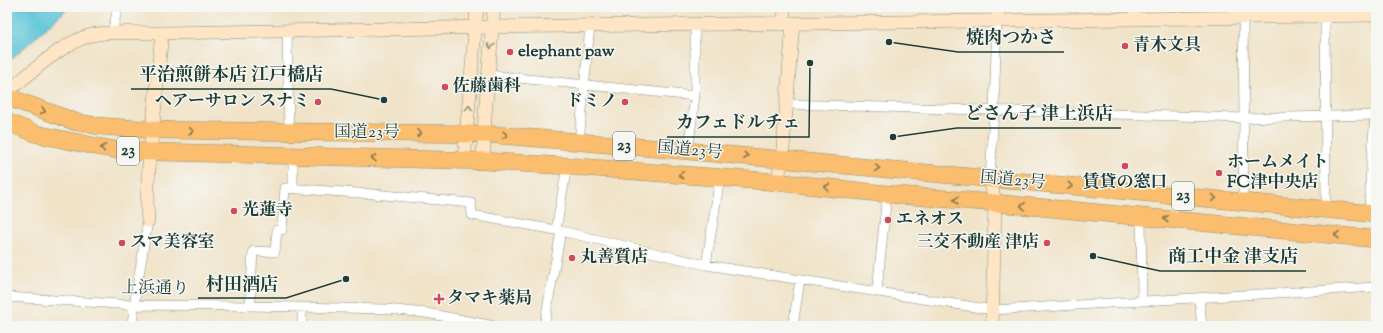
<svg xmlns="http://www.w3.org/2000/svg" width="1383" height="333" font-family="'Sorts Mill Goudy','Noto Serif JP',serif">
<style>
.water{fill:#5cc6d8;stroke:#3e8286}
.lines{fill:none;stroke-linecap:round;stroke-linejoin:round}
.street-casing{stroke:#88907e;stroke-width:10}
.secondary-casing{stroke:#88907e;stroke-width:14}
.highway-casing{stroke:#88907e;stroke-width:18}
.street{stroke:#fff;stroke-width:9}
.secondary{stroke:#fde5c5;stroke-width:13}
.highway{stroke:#fbbd6e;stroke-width:17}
.oneway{stroke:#8e917c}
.oneway2{stroke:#82774e}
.poi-dot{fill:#d1495b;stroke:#f6f6f2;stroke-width:1.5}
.labels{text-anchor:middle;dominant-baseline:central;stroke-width:3;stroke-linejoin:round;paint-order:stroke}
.shield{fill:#f6f6f2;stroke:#60746d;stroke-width:1}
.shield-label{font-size:16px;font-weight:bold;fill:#1f3d34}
.poi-label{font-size:17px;font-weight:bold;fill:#1f3d34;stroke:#f6f6f2;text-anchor:start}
.street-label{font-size:17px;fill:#1f3d34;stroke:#f6f6f2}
.leader{fill:none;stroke:#1f3d34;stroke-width:1.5}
.callout-dot{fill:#1f3d34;stroke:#f6f6f2;stroke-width:1.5}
.callout-label{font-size:18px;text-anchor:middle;font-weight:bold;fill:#1f3d34;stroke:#f6f6f2;stroke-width:3;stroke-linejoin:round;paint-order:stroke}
</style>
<rect width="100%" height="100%" fill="#f6f6f2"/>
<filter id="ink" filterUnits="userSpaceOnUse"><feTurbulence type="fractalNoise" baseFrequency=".025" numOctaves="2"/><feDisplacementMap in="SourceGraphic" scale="8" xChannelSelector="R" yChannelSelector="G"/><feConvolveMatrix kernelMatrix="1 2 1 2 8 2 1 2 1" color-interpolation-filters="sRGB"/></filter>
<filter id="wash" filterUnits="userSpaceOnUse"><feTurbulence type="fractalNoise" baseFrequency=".012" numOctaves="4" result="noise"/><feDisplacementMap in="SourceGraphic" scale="16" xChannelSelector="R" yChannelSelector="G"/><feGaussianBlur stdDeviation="0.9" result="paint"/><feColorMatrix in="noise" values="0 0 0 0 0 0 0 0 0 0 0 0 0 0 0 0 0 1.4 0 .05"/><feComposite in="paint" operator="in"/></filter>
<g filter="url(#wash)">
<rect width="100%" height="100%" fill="#f0e3c8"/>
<path class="water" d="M7 7H69L7 63Z"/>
</g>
<g filter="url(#ink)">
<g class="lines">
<g class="street-casing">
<path id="street" d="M1325 16 1326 209
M1243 17 1244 118 1243 201
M1134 19V7
M287 31 289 132
M112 33 118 7
M489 75 695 96
M786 104 1244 118 1376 115
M579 142 590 26
M688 151 695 96V24
M990 179 994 111 997 20
M293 188V155
M1369 213 1371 165 1375 116
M1141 217 1142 301
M561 231 706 265 993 310 1376 287
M706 265 720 178
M877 291 887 194
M7 297 134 305 250 306 386 309 426 313 494 326
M1199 298 1202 326
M250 306 253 251 275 252 277 230H282L285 188 373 194 471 203 472 215 556 230
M132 326 134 305 148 221
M302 326V307
M544 326 561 231 556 230 567 166
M793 326 800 280"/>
</g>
<g class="secondary-casing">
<path id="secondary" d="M784 7V23
M997 20 998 7
M7 92C31 73 67 38 97 34 118 31 141 33 162 33L492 27 1134 19 1376 15
M464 161 477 7
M483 161 485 115 494 7
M990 179 995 203 992 326
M777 182 782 160 793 23
M148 221 147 205 149 164 162 33"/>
</g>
<g class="highway-casing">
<path id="highway" d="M7 97 76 122 98 126 152 130 485 134 688 151 1376 214
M7 122 37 134 94 146 122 151 483 161 567 166 777 182 887 194 995 203 1376 239"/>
</g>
<use href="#street" class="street"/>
<use href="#secondary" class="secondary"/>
<use href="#highway" class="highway"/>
</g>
<defs><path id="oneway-chevron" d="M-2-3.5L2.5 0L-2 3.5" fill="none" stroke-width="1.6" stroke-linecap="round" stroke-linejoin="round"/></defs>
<g class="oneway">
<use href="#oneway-chevron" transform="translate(491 46) rotate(94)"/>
<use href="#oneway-chevron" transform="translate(469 108) rotate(-85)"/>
</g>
<g class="oneway2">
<use href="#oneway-chevron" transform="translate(43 111) rotate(19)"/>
<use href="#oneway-chevron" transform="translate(191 131) rotate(1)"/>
<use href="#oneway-chevron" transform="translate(419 133)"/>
<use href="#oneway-chevron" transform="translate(505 135) rotate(5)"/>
<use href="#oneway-chevron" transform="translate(103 148) rotate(-171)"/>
<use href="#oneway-chevron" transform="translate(746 156) rotate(5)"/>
<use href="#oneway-chevron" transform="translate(374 158) rotate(-179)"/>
<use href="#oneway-chevron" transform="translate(877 168) rotate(5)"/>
<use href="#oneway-chevron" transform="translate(681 175) rotate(-175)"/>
<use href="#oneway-chevron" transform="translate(1070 186) rotate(5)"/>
<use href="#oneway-chevron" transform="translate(827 187) rotate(-173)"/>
<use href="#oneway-chevron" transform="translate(1214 198) rotate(5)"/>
<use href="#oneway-chevron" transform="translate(956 200) rotate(-176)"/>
<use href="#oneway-chevron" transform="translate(1023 206) rotate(-175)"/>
<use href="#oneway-chevron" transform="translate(1166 219) rotate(-175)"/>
<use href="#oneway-chevron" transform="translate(1337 235) rotate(-175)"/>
</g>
</g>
<g class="poi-dot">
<circle cx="1125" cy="46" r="4"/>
<circle cx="510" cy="52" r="4"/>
<circle cx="445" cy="87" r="4"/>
<circle cx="318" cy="102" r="4"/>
<circle cx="625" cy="102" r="4"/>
<circle cx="1125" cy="166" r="4"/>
<circle cx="1219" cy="173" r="4"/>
<circle cx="234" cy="211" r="4"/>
<circle cx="888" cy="220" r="4"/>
<circle cx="122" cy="243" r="4"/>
<circle cx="1047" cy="243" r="4"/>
<circle cx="572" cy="258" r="4"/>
<path d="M437 293h4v4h4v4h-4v4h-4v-4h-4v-4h4z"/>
</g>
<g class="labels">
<g class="shield">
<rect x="613" y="132" width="22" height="28" rx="3"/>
<rect x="117" y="137" width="22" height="28" rx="3"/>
<rect x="1172" y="182" width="22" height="28" rx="3"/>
</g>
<g class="shield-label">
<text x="624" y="146">23</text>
<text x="128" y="151">23</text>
<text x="1183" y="196">23</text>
</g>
<g class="poi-label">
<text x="1133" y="46">青木文具</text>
<text x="518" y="52">elephant paw</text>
<text x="453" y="87">佐藤歯科</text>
<text x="310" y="102" text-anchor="end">ヘアーサロン スナミ</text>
<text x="617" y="102" text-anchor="end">ドミノ</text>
<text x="1227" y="163">ホームメイト<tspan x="1227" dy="20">FC津中央店</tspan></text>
<text x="1125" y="183" text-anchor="middle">賃貸の窓口</text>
<text x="242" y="211">光蓮寺</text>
<text x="896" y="220">エネオス</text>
<text x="130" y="243">スマ美容室</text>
<text x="1039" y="243" text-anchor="end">三交不動産 津店</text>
<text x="580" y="258">丸善質店</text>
<text x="447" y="299">タマキ薬局</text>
</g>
<g class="street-label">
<text x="367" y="133">国道23号</text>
<text transform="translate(690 151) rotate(5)">国道23号</text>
<text transform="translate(1013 181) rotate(5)">国道23号</text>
<text transform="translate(155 289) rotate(1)">上浜通り</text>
</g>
</g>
<path class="leader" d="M889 42L958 52H1064M384 100L331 89H131M893 137L957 128H1121M810 63L809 137H667M1093 256L1160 271H1306M346 279L286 298H198"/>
<g class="callout-dot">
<circle cx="889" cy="42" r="4"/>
<circle cx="384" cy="100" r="4"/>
<circle cx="893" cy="137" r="4"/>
<circle cx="810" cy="63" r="4"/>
<circle cx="1093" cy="256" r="4"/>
<circle cx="346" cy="279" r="4"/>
</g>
<g class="callout-label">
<text x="1011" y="43">焼肉つかさ</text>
<text x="231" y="80">平治煎餅本店 江戸橋店</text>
<text x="1039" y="119">どさん子 津上浜店</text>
<text x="738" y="128">カフェドルチェ</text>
<text x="1233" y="262">商工中金 津支店</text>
<text x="242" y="290">村田酒店</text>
</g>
<rect width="1383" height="333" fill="none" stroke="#f6f6f2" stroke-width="24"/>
</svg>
